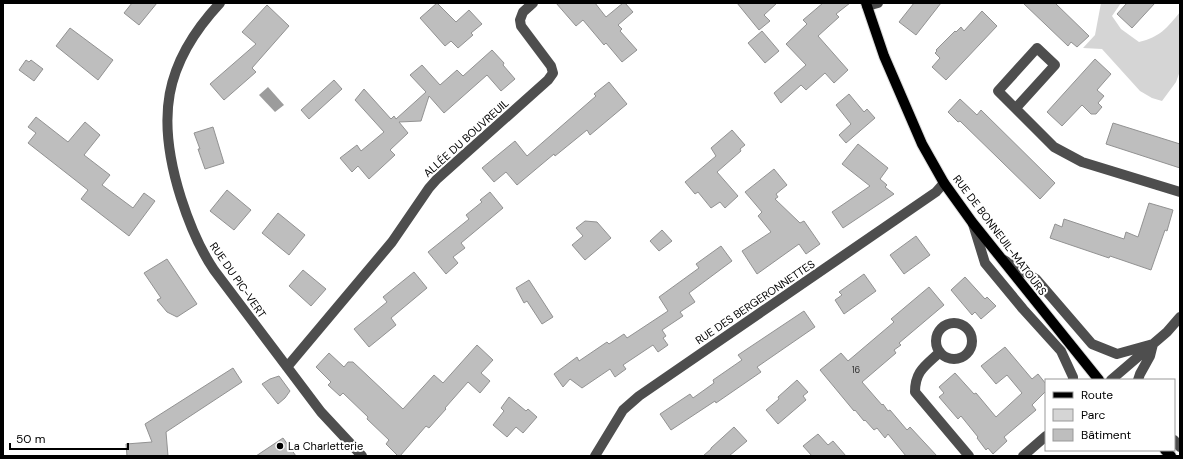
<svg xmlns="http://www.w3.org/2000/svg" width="1183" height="459" font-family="'DM Sans',sans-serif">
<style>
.green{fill:#d5d5d5}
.water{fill:#9c9c9c}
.building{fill:#bebebe;stroke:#929292}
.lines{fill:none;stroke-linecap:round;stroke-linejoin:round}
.major-casing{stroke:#dbdbdb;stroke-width:12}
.minor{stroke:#4e4e4e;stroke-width:10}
.major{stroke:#000;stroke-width:10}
.poi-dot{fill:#000;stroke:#fff;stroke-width:1.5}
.labels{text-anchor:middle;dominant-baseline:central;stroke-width:4;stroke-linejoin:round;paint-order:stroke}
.number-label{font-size:9px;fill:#303030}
.street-label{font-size:11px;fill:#000;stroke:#fff}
.poi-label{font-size:11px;fill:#000;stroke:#fff;text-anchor:start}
</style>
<rect width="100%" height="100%" fill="#fff"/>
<path class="green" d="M1101 3H1121L1112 16 1121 29 1139 42C1160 37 1167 28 1180 12V71L1176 82 1162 101 1152 98 1140 91 1102 49 1083 48 1095 35Z"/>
<path class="water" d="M268 87 284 105 275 112 259 95Z"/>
<path class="building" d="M132 3H157L139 25 124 13Z
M437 3 456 22 469 10 482 24 471 33 473 35 458 48 451 41 445 46 420 18Z
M556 3H595L606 17 623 3H625L633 12 618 25 622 29 620 31 637 50 622 62 606 43 604 45 583 20 576 26Z
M737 3H777L764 15 770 21 759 30Z
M823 3H850L836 14 839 17 818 36 848 70 834 83 825 73 806 90 801 85 781 103 774 93 806 65 786 44 807 24 803 20Z
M914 3H941L916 35 899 22Z
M1023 3H1055L1089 36 1077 47 1071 42 1068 46Z
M1127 3H1155L1132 28 1117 14Z
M267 5 289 26 252 68 256 72 224 100 210 84 256 44 242 32Z
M982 11 997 26 946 80 932 67 940 58 935 53 937 51 936 50 955 31 956 32 961 27 964 31Z
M70 28 113 60 98 80 56 46Z
M762 31 779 51 765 63 748 43Z
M492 50 504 63 503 65 515 79 501 91 487 75 444 113 429 96 421 121 399 122 408 133 390 150 395 155 369 179 358 166 352 172 340 158 357 145 361 151 384 132 355 100 364 89 391 119 394 116 396 119 426 92 410 75 422 65 440 85 457 70 463 76Z
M1095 59 1111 74 1097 90 1104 96 1098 103 1102 107 1096 114H1091L1082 105 1062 126 1047 112Z
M26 60 29 62 31 60 43 69 34 81 19 70Z
M334 80 342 89 309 119 301 110Z
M609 82 627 104 590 135 587 130 555 156 554 154 517 185 506 172 494 182 482 168 515 141 527 156 596 96 594 94Z
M849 94 864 112 867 109 875 118 846 143 839 135 851 124 836 105Z
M960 99 977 115 981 110 1055 183 1040 199 960 121 958 122 948 112Z
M36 117 68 142 85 122 100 135 84 155 110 175 102 185 133 208 144 193 155 201 129 236 81 199 88 190 28 143 36 133 28 127Z
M1113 123 1180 144V168L1106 144Z
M213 127 224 163 205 169 198 149H200L194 133Z
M732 130 745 145 740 149 741 151 717 172 738 196 725 208 720 202 711 208 698 192 695 194 685 182 716 156 711 148Z
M858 144 888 168 880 179 887 185 885 187 894 194 843 228 832 212 870 186 842 164Z
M774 169 787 185 776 194 778 197 775 199 800 223 804 221 820 244 806 254 799 244 757 274 742 251 771 232 758 216 762 212 745 192Z
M227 190 251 210 234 230 210 211Z
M490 192 503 208 461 243 465 248 453 257 458 263 446 274 428 252 469 219 466 215 482 202 480 200Z
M1149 203 1173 210 1167 231 1165 230 1151 270 1110 256 1109 258 1050 238 1055 224 1062 227 1064 219 1124 239 1126 232 1138 237Z
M278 213 305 235 289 255 262 233Z
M585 221 597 222 611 238 585 260 572 245 583 236 576 228Z
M662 230 672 241 659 251 650 241Z
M916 236 930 255 904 274 890 255Z
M721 246 732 261 689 293 695 302 680 312 683 316 662 330 666 336 663 338 668 345 658 352 653 345 623 365 626 369 615 377 610 369 582 388 570 379 563 387 554 374 577 357 579 361 607 342 609 344 624 334 627 338 668 311 659 297 699 268 696 264Z
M167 259 197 304 177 317 167 312 157 300 161 298 144 273Z
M303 270 326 289 311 306 289 286Z
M414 272 427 288 391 318 396 325 369 347 354 329 387 302 383 297Z
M864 274 876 291 844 314 835 300 842 295 839 292Z
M965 277 985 299 987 297 996 306 981 319 975 312 972 315 951 290Z
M529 280 553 317 542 324 527 301 524 303 516 288Z
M929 287 944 305 899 343 901 345 894 350 896 353 862 382 882 405 883 404 888 411 890 410 907 430 910 427 937 456H906L888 434 885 438 877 428 874 430 865 420 864 421 855 410 854 411 820 370 841 353 848 361 894 322 891 319Z
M804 311 815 327 757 367 761 372 716 403 715 401 671 430 660 414 690 394 693 398 714 383 713 380 742 360 738 355Z
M477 345 493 360 481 373 490 381 480 393 468 382 445 408 446 409 429 428 426 426 400 456H398L386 444 389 440 367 419 368 417 343 393 340 396 328 385 331 382 316 367 329 353 344 367 348 362H353L403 409 434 375 443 383Z
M1005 347 1032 379 1038 374 1046 384V391L1032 405 1036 410 1004 437 1007 441 993 454 988 448 986 450 977 438 978 437 961 416 958 419 939 397 944 393 939 387 955 373 974 394 976 393 996 417 1022 393 1007 375 996 384 981 366Z
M233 368 242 382 166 432 168 456H127L126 444 152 442 145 424Z
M279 376 290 391 285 398 278 404 262 384 270 379Z
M797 380 808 392 803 396 806 400 778 424 766 410 779 399 778 397Z
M509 397 526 411 528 409 537 417 523 433 516 427 507 437 493 425 504 411 501 408Z
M734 427 747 441 729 456H703L711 449V448Z
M818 434 828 445 833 441 846 456H812L803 446Z
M283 438 296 456H256Z"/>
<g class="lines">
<g class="major-casing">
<path id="major" d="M866 3 884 56 922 144 944 183 972 222 1099 380
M1165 450 1171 456"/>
</g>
<path class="minor" d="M220 3C163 64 156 119 181 198 189 223 199 248 214 270L321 412 362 456
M867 6 878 3
M1016 108 1055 65 1037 48 998 91 1054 147 1082 162 1180 192
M973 224 985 263 1023 309 1061 351 1073 377V380
M1004 260 1036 279 1092 344 1117 354 1153 344
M936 341a18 18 0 1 1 36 0a18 18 0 1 1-36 0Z
M940 352C925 366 915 371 915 392L969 456
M287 367 392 242 429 188 437 179 548 80 553 73 551 66 521 26 520 20 523 12 533 3
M1111 380 1167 332 1180 317
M1138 380 1140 374 1150 356 1153 344
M1174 440 1180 447
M595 456 623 410 639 396 936 192 944 183
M1023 456 1046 436"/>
<use href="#major" class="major"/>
</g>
<circle class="poi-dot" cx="280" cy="446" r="4"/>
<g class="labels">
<g class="number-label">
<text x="856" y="370">16</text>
</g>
<g class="street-label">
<text transform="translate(466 138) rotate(-42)">ALLÉE DU BOUVREUIL</text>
<text transform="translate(1000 235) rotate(53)">RUE DE BONNEUIL-MATOURS</text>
<text transform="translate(238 280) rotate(55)">RUE DU PIC-VERT</text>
<text transform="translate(755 302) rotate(-34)">RUE DES BERGERONNETTES</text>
</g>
<g class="poi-label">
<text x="288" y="446">La Charletterie</text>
</g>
</g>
<rect width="1183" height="459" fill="none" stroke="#000000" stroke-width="8"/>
<rect x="1045" y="379" width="130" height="72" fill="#ffffff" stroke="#999999"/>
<rect x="1053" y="392" width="20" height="6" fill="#000000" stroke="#999999"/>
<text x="1081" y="399" font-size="12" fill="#000000">Route</text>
<rect x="1053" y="409" width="20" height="12" fill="#d5d5d5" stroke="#999999"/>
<text x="1081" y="419" font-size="12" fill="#000000">Parc</text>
<rect x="1053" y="429" width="20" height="12" fill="#bebebe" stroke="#999999"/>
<text x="1081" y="439" font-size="12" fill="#000000">Bâtiment</text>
<path d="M10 443v6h118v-6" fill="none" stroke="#000000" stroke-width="2"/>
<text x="16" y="443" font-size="12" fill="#000000" stroke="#ffffff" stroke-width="3" paint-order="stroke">50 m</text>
</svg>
